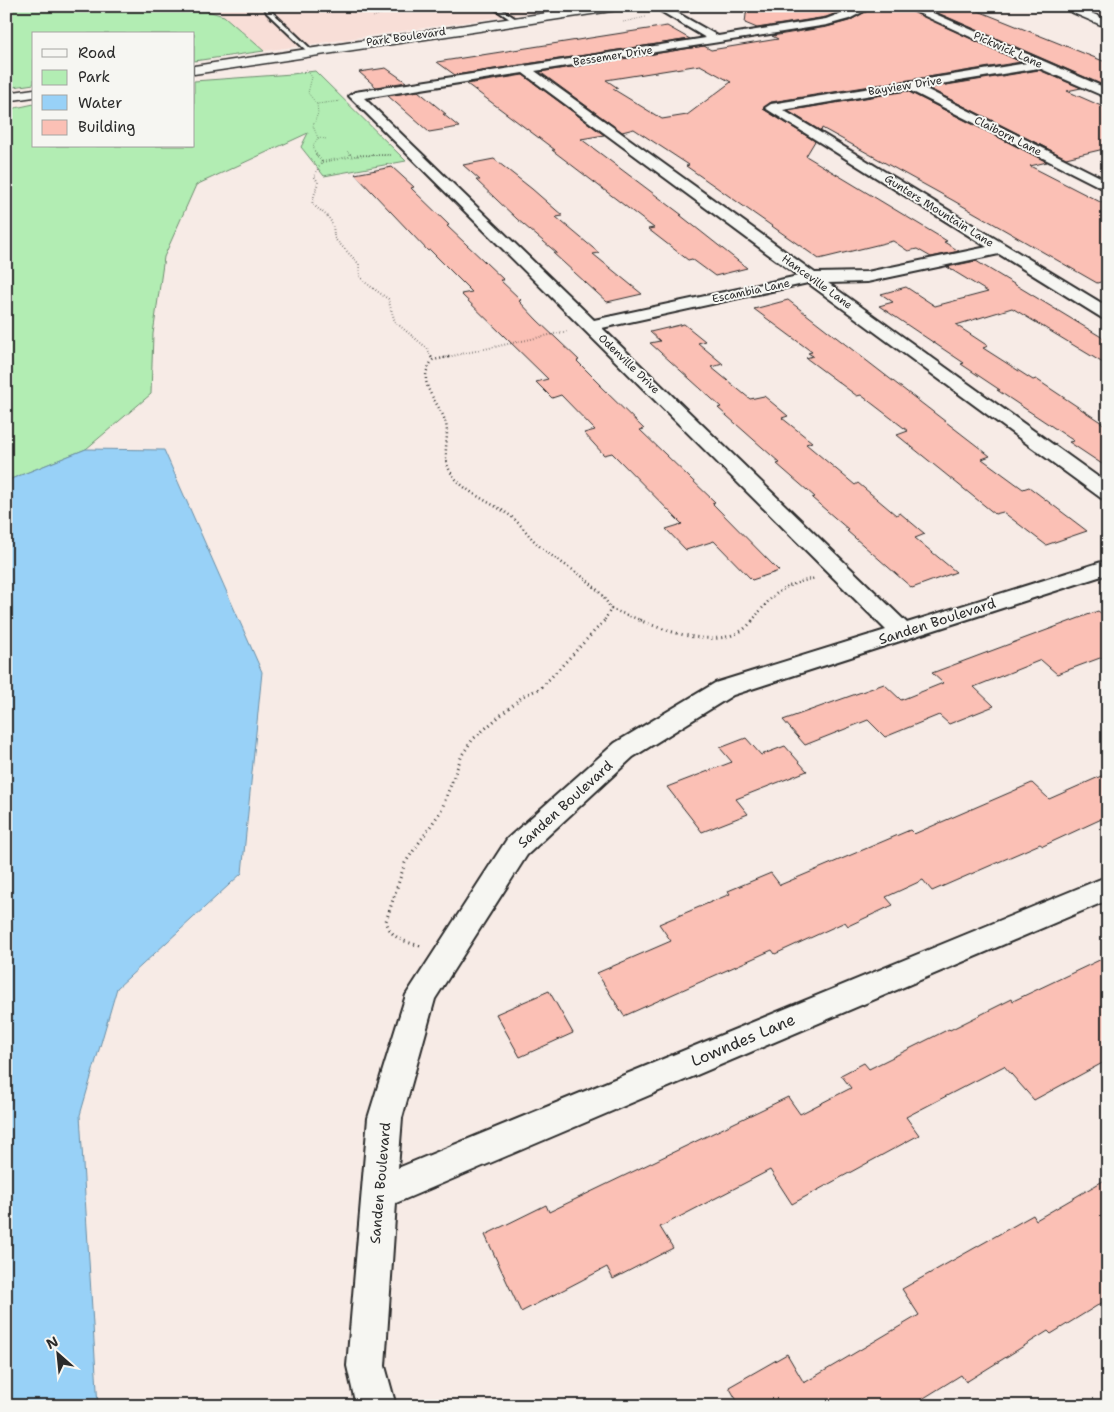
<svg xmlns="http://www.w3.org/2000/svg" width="1114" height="1412" font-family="'Shantell Sans',sans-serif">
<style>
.built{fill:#f8ded7}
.green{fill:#b2edb3;stroke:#6e8c6f}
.water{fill:#98d1f7;stroke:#6c8fa5}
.building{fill:#fbc0b5;stroke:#2b2b2b;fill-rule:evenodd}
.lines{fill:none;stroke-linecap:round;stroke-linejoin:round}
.service-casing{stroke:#2b2b2b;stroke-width:4}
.minor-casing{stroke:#2b2b2b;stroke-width:4}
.tertiary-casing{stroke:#2b2b2b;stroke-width:3}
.secondary-casing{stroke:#2b2b2b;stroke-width:3}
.path-far3{stroke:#2b2b2b;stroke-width:1;stroke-dasharray:0.5 2;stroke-linecap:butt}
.path-far2{stroke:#2b2b2b;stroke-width:2;stroke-dasharray:0.5 2.5;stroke-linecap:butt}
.path-far1{stroke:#2b2b2b;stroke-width:2.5;stroke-dasharray:1 3;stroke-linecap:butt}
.path{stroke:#2b2b2b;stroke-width:3;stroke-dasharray:1 4;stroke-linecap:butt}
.service{fill:#f6f6f2;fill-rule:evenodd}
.minor{fill:#f6f6f2;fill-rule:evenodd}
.tertiary{fill:#f6f6f2;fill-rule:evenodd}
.secondary{fill:#f6f6f2;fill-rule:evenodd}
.labels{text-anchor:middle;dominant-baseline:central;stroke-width:4;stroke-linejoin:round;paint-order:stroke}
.far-street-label{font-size:11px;fill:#2b2b2b;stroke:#f6f6f2}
.street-label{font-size:14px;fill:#2b2b2b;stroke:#f6f6f2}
.near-street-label{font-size:16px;fill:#2b2b2b;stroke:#f6f6f2}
</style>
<rect width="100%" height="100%" fill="#f7ebe6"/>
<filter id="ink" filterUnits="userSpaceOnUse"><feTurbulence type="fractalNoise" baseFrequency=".02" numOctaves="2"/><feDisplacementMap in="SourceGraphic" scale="10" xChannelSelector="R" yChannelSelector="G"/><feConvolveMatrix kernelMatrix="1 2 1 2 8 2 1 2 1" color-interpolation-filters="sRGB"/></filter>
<g filter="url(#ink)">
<path class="built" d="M213 6H577L264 51Z"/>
<path class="green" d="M6 6H191L224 16 264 51 194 61V34H34V84L6 88Z
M315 71 406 161 324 176 301 147 308 133 196 185 164 257 153 334 151 394 86 449 6 481V110L34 104V146H194V81L292 74Z"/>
<path class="water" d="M86 449 164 450 262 672 242 873 117 988 80 1115 98 1406H6V481Z"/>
<path class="building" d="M747 6H854L826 17 757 28 745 23Z
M876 6H901L1021 62 771 102 763 109 815 141 806 156 947 241 944 242 959 251 931 257 917 249 908 251 893 241 819 259 686 166 689 165 634 129 622 132 540 72 704 46 711 50 778 39 772 36 827 27 849 21ZM700 65 731 82 687 115 662 119 613 89 618 88 606 80Z
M922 6H966L1108 63V83L1101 84Z
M667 26 690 39 455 75 437 62Z
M386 68 406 82 376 87 359 72Z
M1039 70 1081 88 1067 91 1108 109V148L1066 158 928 88Z
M523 75 604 135 581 139 682 215H680L747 268 715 276 692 259 688 260 648 229 654 228 552 150H555L467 84Z
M418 91 446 114H443L459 127 429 132 388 96Z
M907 91 1047 162 1030 166 1108 206V280L1097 283 954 201 822 128 821 131 788 111Z
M494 159 532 189 563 216 556 217 599 253 593 254 642 294 607 302 553 253H557L517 219 476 180H480L463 165Z
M392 167 414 187 411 188 449 225 447 226 504 280H500L521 300 519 301 537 320 579 360 577 361 601 385H599L644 429 640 430 715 502 712 503 779 571 752 580 714 541 686 550 666 529 682 524 612 453 604 455 584 433 595 430 561 395 552 398 536 382 548 379 461 294 472 292 430 250 428 251 355 174Z
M976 261 1108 341V366L1012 308 956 325 988 346 983 348 1033 380 1036 379 1108 427V468L1069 442 1074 441 997 390H1000L961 364 964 363 879 306 893 302 881 294 906 287 935 306 988 292 947 267Z
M788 300 990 456 982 459 1023 489 1029 487 1087 531 1046 545 1003 512 995 514 897 435 908 431 861 395 857 396 806 358 813 356 808 353 812 352 754 309Z
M684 324 705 341 698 343 723 364 711 367 750 399 764 396 788 416 782 418 812 442 806 444 855 485 858 483 896 515 900 513 925 534 915 538 956 572 912 588 847 531 849 530 812 498 815 497 777 464 780 463 718 408 721 407 650 343 660 341 650 332Z
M1098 611 1108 618V655L1057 674 1041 660 974 687 994 706 949 724 939 715 885 737 868 720 805 745 783 720 884 684 901 700 943 683 932 673Z
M746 738 761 755 785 746 807 771 736 799 748 814 702 832 667 787 732 762 720 748Z
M1108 773V816L1043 846 1040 844 932 891 923 880 886 897 893 905 848 926 845 922 775 954 772 950 624 1016 597 973 671 941 659 924 730 894 728 891 771 873 780 885 910 830 914 834 1032 783 1049 799Z
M1108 956V1060L1034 1100 1004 1066 906 1117 919 1135 792 1204 770 1170 660 1227 673 1248 613 1279 607 1267 521 1312 485 1235 546 1205 549 1212 788 1097 800 1114 851 1088 841 1075 864 1063 869 1069 949 1029 950 1030 1012 999 1013 1001Z
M549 991 573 1033 520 1057 496 1014Z
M1108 1178V1299L1051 1334 1048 1331 966 1382 961 1375 911 1406H740L729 1387 787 1354 804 1383 919 1315 902 1289 1033 1215 1036 1220Z"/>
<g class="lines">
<g class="service-casing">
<path id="service" d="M264 6H270L271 11 312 50V52H308L267 13Z
M491 6H497L519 21 514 22Z"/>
</g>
<g class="minor-casing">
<path id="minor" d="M652 6H665L718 36 826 19 860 6H874L849 19 827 25 535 71 815 273 867 272 987 247 765 108 771 104 1027 63 903 6H917L1108 89V98L1039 68 922 87 1108 181V191L907 89 783 110 1108 307V319L1102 318 999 254 867 282 828 283 1108 484V500L1101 498 808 283 602 328 907 623 1108 560V574L733 695 633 757 527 855 435 999 402 1118 398 1168 1108 876V900L396 1203 385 1366 396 1406H356L347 1366 368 1118 406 995 507 839 615 743 715 683 886 630 349 96 355 92 706 38ZM523 73 798 276 594 320 364 98Z"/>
</g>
<g class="tertiary-casing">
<path id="tertiary" d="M1057 6H1074L1108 20V28Z"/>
</g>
<g class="secondary-casing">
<path id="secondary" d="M593 6H624L618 10 194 74V66Z
M34 89V97L6 101V93Z"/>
</g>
<path class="path-far3" d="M703 9 720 6
M373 17 402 6
M623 22 646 17
M306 69 312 77 308 93 317 104
M318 138 327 139
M347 151 352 156
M317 156C312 148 313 145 318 138L313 126 318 113 317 104 341 101
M356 156 391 155"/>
<path class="path-far2" d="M316 154 322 162
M350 154 352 156
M391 155H360L322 162 314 176 318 182 312 204C327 216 334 218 334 238L359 264 360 276 366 283 388 299 395 322 427 348 432 358
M443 358 568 331"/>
<path class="path-far1" d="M431 357 433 360
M449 357 433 360C415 382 436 398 444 418 452 435 440 454 450 471 462 492 489 501 508 514 522 524 530 539 543 549 569 570 594 578 611 609L604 621
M611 609 643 621
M752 621C774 593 780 586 816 578"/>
<path class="path" d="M639 620C672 633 727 654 753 620
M420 946C404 941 391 939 386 921L405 863 441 811 462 755 473 739 523 696 541 688 605 620"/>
<use href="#service" class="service"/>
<use href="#minor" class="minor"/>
<use href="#tertiary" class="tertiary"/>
<use href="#secondary" class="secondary"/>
</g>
</g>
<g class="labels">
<g class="far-street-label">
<text transform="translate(406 37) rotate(-8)">Park Boulevard</text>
<text transform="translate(1008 50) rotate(24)">Pickwick Lane</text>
<text transform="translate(613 56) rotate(-9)">Bessemer Drive</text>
<text transform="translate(905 86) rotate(-9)">Bayview Drive</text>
<text transform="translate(1008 136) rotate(27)">Claiborn Lane</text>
<text transform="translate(939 211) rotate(32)">Gunters Mountain Lane</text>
<text transform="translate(817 282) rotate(36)">Hanceville Lane</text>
<text transform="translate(751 291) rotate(-12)">Escambia Lane</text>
<text transform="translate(629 364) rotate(44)">Odenville Drive</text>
</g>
<g class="street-label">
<text transform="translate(937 621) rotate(-18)">Sanden Boulevard</text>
<text transform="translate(565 804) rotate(-42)">Sanden Boulevard</text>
<text transform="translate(380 1183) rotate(-85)">Sanden Boulevard</text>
</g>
<g class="near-street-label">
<text transform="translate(743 1040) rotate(-23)">Lowndes Lane</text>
</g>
</g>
<rect width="1114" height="1412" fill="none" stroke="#f6f6f2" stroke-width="25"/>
<rect x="12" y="12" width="1089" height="1387" fill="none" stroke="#2b2b2b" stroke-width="2" filter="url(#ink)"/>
<rect x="32" y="32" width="162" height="115" fill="#f6f6f2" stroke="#a5a5a2"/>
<rect x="42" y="49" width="25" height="8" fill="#f6f6f2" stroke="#a5a5a2"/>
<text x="78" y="58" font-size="15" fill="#2b2b2b">Road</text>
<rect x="42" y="70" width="25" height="15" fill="#b2edb3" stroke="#a5a5a2"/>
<text x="78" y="82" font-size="15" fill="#2b2b2b">Park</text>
<rect x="42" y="95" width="25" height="15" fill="#98d1f7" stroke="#a5a5a2"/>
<text x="78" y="108" font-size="15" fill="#2b2b2b">Water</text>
<rect x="42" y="120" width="25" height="15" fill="#fbc0b5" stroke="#a5a5a2"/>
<text x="78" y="132" font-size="15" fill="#2b2b2b">Building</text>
<g transform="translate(58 1354) rotate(333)" stroke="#f6f6f2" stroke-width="4" paint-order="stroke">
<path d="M0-4L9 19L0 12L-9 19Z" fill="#2b2b2b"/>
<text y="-8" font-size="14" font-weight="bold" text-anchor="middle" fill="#2b2b2b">N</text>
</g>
</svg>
